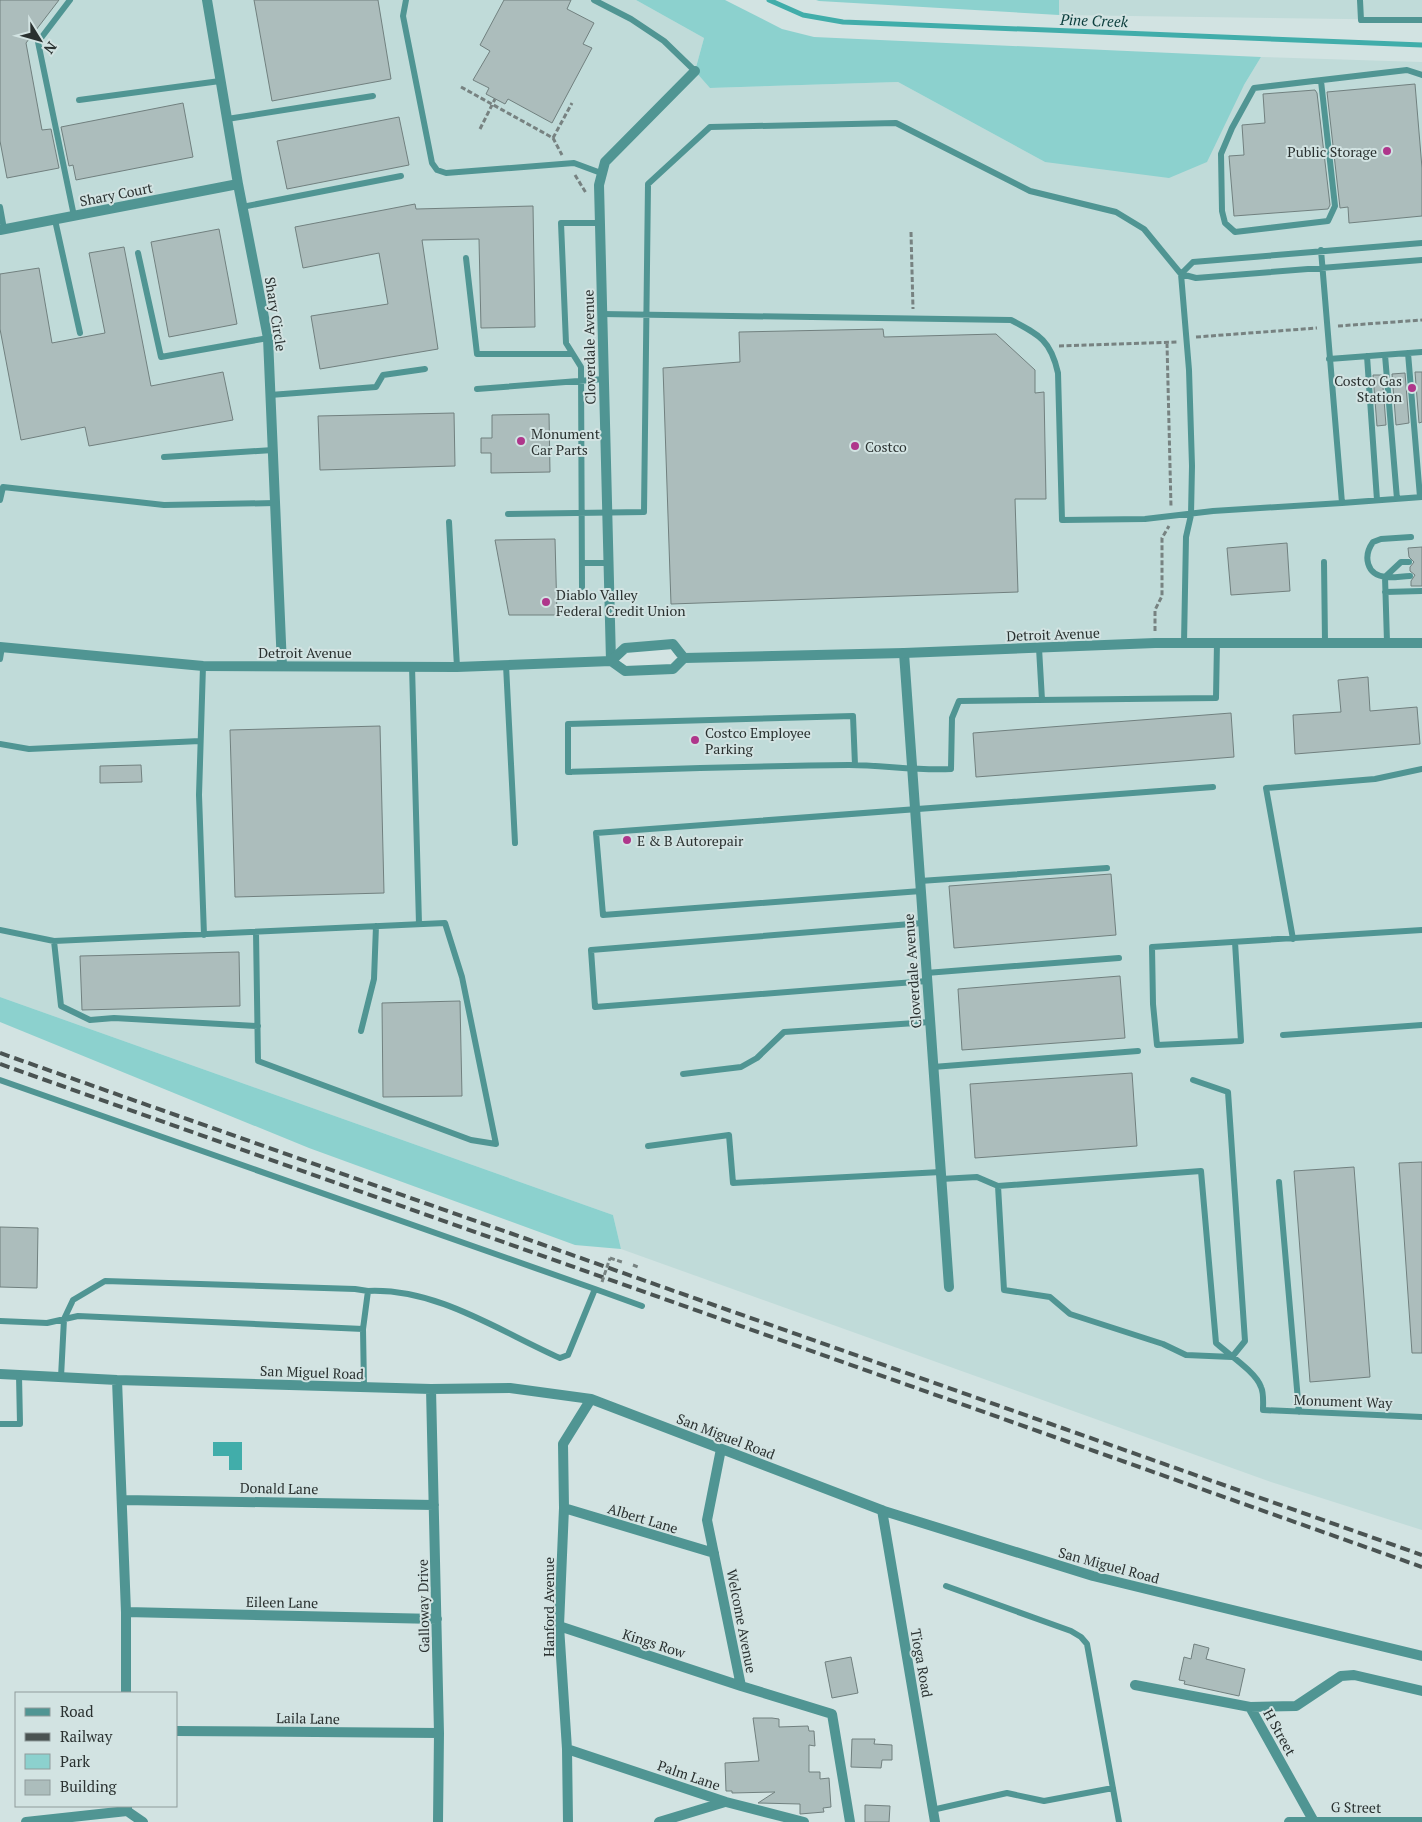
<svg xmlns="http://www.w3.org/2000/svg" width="1422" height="1822" font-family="'PT Serif',serif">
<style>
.built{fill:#c0dbd9;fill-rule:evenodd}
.green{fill:#8cd1ce}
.water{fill:#41adaa}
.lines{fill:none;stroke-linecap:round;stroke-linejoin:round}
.stream{stroke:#41adaa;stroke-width:5}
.building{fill:#acbdbc;stroke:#71807f}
.path{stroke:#778281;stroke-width:3;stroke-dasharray:5 2.5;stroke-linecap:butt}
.service{stroke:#509593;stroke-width:6}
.minor{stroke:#509593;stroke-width:10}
.tertiary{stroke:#509593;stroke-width:10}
.rail{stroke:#4a5352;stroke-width:4;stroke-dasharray:10 5;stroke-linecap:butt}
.path-bridge{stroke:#778281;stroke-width:3;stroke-dasharray:5 2.5;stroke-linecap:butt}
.poi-dot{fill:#af368b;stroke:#d2e3e2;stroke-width:2}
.labels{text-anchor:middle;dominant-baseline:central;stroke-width:4;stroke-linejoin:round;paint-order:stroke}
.poi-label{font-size:14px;fill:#2a3130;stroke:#d2e3e2;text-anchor:start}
.street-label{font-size:14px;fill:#2a3130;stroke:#d2e3e2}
.water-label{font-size:15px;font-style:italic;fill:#0c3e3d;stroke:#d2e3e2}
</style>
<rect width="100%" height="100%" fill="#d2e3e2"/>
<path class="built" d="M0 0H636L704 38 695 71 711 88 898 82 1045 162 1244 85 1261 57 1422 62V1530L1271 1482 621 1249 613 1215 0 997ZM673 644 684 658 673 669 625 671 611 661 626 648Z
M1059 0H1422V20L1059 15Z"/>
<path class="green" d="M636 0H725L782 29 814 37 1261 57 1244 85 1207 162 1169 178 1045 162 898 82 710 88 695 71 704 38Z
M816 0H1059V15L819 1Z
M0 997 613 1215 621 1249 575 1245 309 1148 0 1022Z"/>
<path class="water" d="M213 1442H242V1470H229V1456H213Z"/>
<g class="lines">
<path class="stream" d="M769 0 803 15 843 22 1422 45"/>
</g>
<path class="building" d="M0 0H59L26 43 42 130 51 129 59 168 7 178 0 141Z
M254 0H378L391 79 272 101Z
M504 0H571L567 9 594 23 583 44 592 48 552 123 508 99 505 104 486 94 489 88 473 80 490 51 480 45Z
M1415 84 1422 168V216L1349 223 1348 207 1340 208 1327 92Z
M1315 90 1317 93 1330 205 1328 209 1234 216 1229 156 1244 155 1242 125 1265 123 1263 94Z
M183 103 193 157 76 180 73 165 69 166 61 127Z
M399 117 409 165 287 189 277 141Z
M415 204 416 209 533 206 535 327 481 328 479 239 422 240 438 349 320 369 311 316 388 304 379 253 303 268 295 227Z
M219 229 237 324 169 337 151 242Z
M124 247 151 386 223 372 233 420 89 446 85 427 21 440 0 329V274L39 268 52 343 105 333 89 253Z
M883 329 884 337 996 334 1035 370V393L1044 392 1046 499H1015L1018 592 671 604 663 368 740 362 739 332Z
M1415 372H1422V422L1419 423Z
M1405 373 1409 423 1396 425 1392 374Z
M1373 375H1382L1386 425 1377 426Z
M454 413 455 466 320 470 318 416Z
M549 414 550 472 491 473V453H481V438H492V415Z
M555 539 557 615H509L495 540Z
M1287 543 1290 591 1231 595 1227 548Z
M1422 547V586H1411V581L1415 575 1410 571V567L1414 562 1409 557 1408 548Z
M1368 677 1370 711 1417 707 1420 744 1295 754 1293 715 1341 712 1338 680Z
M1231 713 1234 757 976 777 973 733Z
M380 726 384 893 235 897 230 730Z
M141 765 142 782 100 783V766Z
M1111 874 1116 935 954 948 949 886Z
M239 952 240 1006 82 1010 80 956Z
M1120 976 1125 1038 962 1050 958 989Z
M460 1001 462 1096 383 1097 382 1003Z
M1132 1073 1137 1146 975 1158 970 1084Z
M1422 1162V1353H1412L1399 1163Z
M1354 1167 1370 1377 1310 1382 1294 1171Z
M0 1227 38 1228 37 1288 0 1287Z
M1194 1644 1209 1648 1206 1659 1245 1669 1239 1696 1184 1684 1185 1681 1179 1680 1184 1657 1191 1659Z
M851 1657 858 1693 832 1698 825 1662Z
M753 1718H772L779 1719V1727L808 1726 809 1731H814L815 1746 809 1745V1772H820V1779L829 1778 831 1807 823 1808 824 1812 800 1814V1804L758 1803 775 1792 732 1793V1791H726L725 1763 759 1761Z
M852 1739H875L874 1744 892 1745V1760H882L881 1768 851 1767Z
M865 1805 890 1806 889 1822H865Z"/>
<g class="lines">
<path class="path" d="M461 87 553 138 562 155
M480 129 495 99
M553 138 572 103
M575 175 586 193
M911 232 913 309
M1338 326 1422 320
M1196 337 1317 328
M1167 343 1171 507
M1059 346 1178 342
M1155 631V610L1162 596V538L1169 526
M610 1258 622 1262
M633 1265 638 1267"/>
<path class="service" d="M70 0 38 42 74 216
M406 0 403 16 432 163 437 170 446 173 574 163 601 173
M594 0 631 19 664 41 695 71
M1360 0 1361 20H1422
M1321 81 1335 206 1328 221 1235 232 1225 223 1222 211 1221 154 1232 128 1254 88 1407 70 1422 75
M79 100 220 81
M227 119 373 96
M0 207 4 229
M242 207 401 176
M55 220 80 333
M1422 243 1193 262 1181 274 1196 278 1422 260
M138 253 161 357 268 338
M466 258 477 354H572
M602 314 1011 320C1040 335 1051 341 1058 373L1062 520 1145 519 1213 511 1342 503 1321 250
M1408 353 1420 497
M1385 355 1397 499
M1367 356 1377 500
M1329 359 1422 352
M477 389 604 379
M270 395 376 387 383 375 425 369
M164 457 273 450
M0 500 3 487 164 505 275 503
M1342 503 1422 497
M508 514 644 512 648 184 710 127 896 123 1030 191 1116 212 1144 229 1181 274 1189 370 1192 466 1191 515 1186 537 1184 643
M449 522 457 667
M1324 562 1325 642
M583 563H608
M1410 576C1402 576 1394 578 1386 577 1366 575 1363 556 1373 542L1381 539 1411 537
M1385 577 1387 642
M1385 577 1401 562H1409
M582 587 581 367 566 343 561 223H600
M1385 592 1422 591
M1039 648 1042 700
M0 659 2 647
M506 665 515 843
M203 666 199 795 204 935
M412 666 419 924
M0 744 29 749 200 741
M855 765 853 716 568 724V772C662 769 755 766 849 765 883 765 917 771 951 769L952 718 959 701 1216 698 1217 642
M920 881 1107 868
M921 891 603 915 596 833 1213 787
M923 923 591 950 595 1007 927 981
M0 930 54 941 445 923 462 977 496 1144 471 1140 258 1061 256 932
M1293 939 1266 788 1375 779 1422 769
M54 941 61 1006 90 1020 114 1018 258 1026
M1235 942 1241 1041 1157 1045 1153 1004 1152 947 1422 930
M926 973 1119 958
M361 1031 374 979 376 926
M1283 1035 1422 1025
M933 1067 1138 1051
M683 1074 741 1067 757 1058 784 1032 930 1022
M0 1080 595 1289 568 1355 560 1358C499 1331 437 1288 368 1291
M1193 1080 1228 1092 1245 1341 1232 1357 1186 1355 1163 1344 1070 1314 1050 1297 1004 1290 998 1186 1201 1171 1216 1343C1228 1354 1256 1372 1261 1387 1264 1393 1263 1403 1263 1410L1422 1417
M648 1146 729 1135 733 1183 941 1172
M941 1179 977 1177 998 1186
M1279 1182 1299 1412
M595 1289 642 1306
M0 1321 47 1323 78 1316 363 1329
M61 1377 64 1319 73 1300 105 1281 355 1289 368 1291 363 1329 364 1387
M0 1424H20L19 1375
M946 1586 1071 1631 1081 1637 1087 1644 1119 1822
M932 1810 1007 1793 1044 1801 1113 1788"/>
<path class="minor" d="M207 0 238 184 268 338 282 666
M0 230 238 184
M904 653 949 1287
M611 661 599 185 605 162 695 71
M0 1374 117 1380 431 1389 510 1388 591 1399 884 1511 1093 1576 1422 1656
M117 1380 126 1612V1693
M431 1389 439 1733 438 1822
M721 1449 707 1520 741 1686 832 1714 850 1822
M123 1500 434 1505
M564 1508 714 1553
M882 1510 935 1822
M126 1612 437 1619
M559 1626 741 1686
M1135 1685 1250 1707 1313 1820
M1250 1707 1296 1706 1341 1676 1354 1675 1422 1691
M176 1731 439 1733
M567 1749 726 1802 804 1822
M127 1811 143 1822
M26 1822 127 1811V1806
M568 1822 567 1749 559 1626 564 1508 563 1444 591 1399
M659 1822 725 1802
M1289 1822H1422"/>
<path class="tertiary" d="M0 647 203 666 457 667 611 661
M684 658 673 644 625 648 611 661 625 671 673 669 684 658 904 653 1155 643H1422"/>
<path class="rail" d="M0 1053 1422 1555
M0 1064 1422 1567"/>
<path class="path-bridge" d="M602 1282 610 1258"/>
</g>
<g class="poi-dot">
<circle cx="1387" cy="151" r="5"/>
<circle cx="1412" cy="388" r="5"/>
<circle cx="521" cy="441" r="5"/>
<circle cx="855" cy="446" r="5"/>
<circle cx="546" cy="602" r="5"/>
<circle cx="695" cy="740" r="5"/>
<circle cx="627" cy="840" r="5"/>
</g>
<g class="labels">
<g class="poi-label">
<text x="1377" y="151" text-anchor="end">Public Storage</text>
<text x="1402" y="380" text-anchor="end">Costco Gas<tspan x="1402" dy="16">Station</tspan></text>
<text x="531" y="433">Monument<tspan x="531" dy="16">Car Parts</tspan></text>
<text x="865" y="446">Costco</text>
<text x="556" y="594">Diablo Valley<tspan x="556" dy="16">Federal Credit Union</tspan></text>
<text x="705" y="732">Costco Employee<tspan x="705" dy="16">Parking</tspan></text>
<text x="637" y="840">E &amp; B Autorepair</text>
</g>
<g class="street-label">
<text transform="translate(116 194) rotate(-11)">Shary Court</text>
<text transform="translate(276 314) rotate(81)">Shary Circle</text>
<text transform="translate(589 347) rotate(-91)">Cloverdale Avenue</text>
<text transform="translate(1053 634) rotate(-2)">Detroit Avenue</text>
<text x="305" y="652">Detroit Avenue</text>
<text transform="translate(912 971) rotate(-94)">Cloverdale Avenue</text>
<text transform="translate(312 1372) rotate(2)">San Miguel Road</text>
<text transform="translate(1343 1401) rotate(2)">Monument Way</text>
<text transform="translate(726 1436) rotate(21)">San Miguel Road</text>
<text transform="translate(279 1488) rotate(1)">Donald Lane</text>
<text transform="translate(643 1518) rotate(17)">Albert Lane</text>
<text transform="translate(1109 1565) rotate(15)">San Miguel Road</text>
<text transform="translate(282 1602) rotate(1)">Eileen Lane</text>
<text transform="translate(423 1606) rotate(-91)">Galloway Drive</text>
<text transform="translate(548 1607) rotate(-90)">Hanford Avenue</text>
<text transform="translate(742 1621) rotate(79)">Welcome Avenue</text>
<text transform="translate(654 1643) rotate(18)">Kings Row</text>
<text transform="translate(922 1663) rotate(80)">Tioga Road</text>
<text transform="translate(308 1718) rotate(1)">Laila Lane</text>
<text transform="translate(1280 1732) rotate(61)">H Street</text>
<text transform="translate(689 1775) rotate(19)">Palm Lane</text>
<text transform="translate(1356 1807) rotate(1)">G Street</text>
</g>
<g class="water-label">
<text transform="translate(1094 20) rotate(2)">Pine Creek</text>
</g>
</g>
<rect x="15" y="1692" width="162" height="115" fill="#d2e3e2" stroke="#8f9c9b"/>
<rect x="25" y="1708" width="25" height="8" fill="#509593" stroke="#8f9c9b"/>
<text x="60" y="1717" font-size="15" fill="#2a3130">Road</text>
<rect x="25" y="1733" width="25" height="8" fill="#4a5352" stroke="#8f9c9b"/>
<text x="60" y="1742" font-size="15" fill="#2a3130">Railway</text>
<rect x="25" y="1754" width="25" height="15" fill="#8cd1ce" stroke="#8f9c9b"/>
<text x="60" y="1767" font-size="15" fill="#2a3130">Park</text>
<rect x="25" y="1780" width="25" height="15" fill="#acbdbc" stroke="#8f9c9b"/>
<text x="60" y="1792" font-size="15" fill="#2a3130">Building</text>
<g transform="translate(40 40) rotate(127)" stroke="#d2e3e2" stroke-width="4" paint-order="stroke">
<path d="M0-4L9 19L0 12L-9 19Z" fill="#2a3130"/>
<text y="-8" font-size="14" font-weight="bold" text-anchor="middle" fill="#2a3130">N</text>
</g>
</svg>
